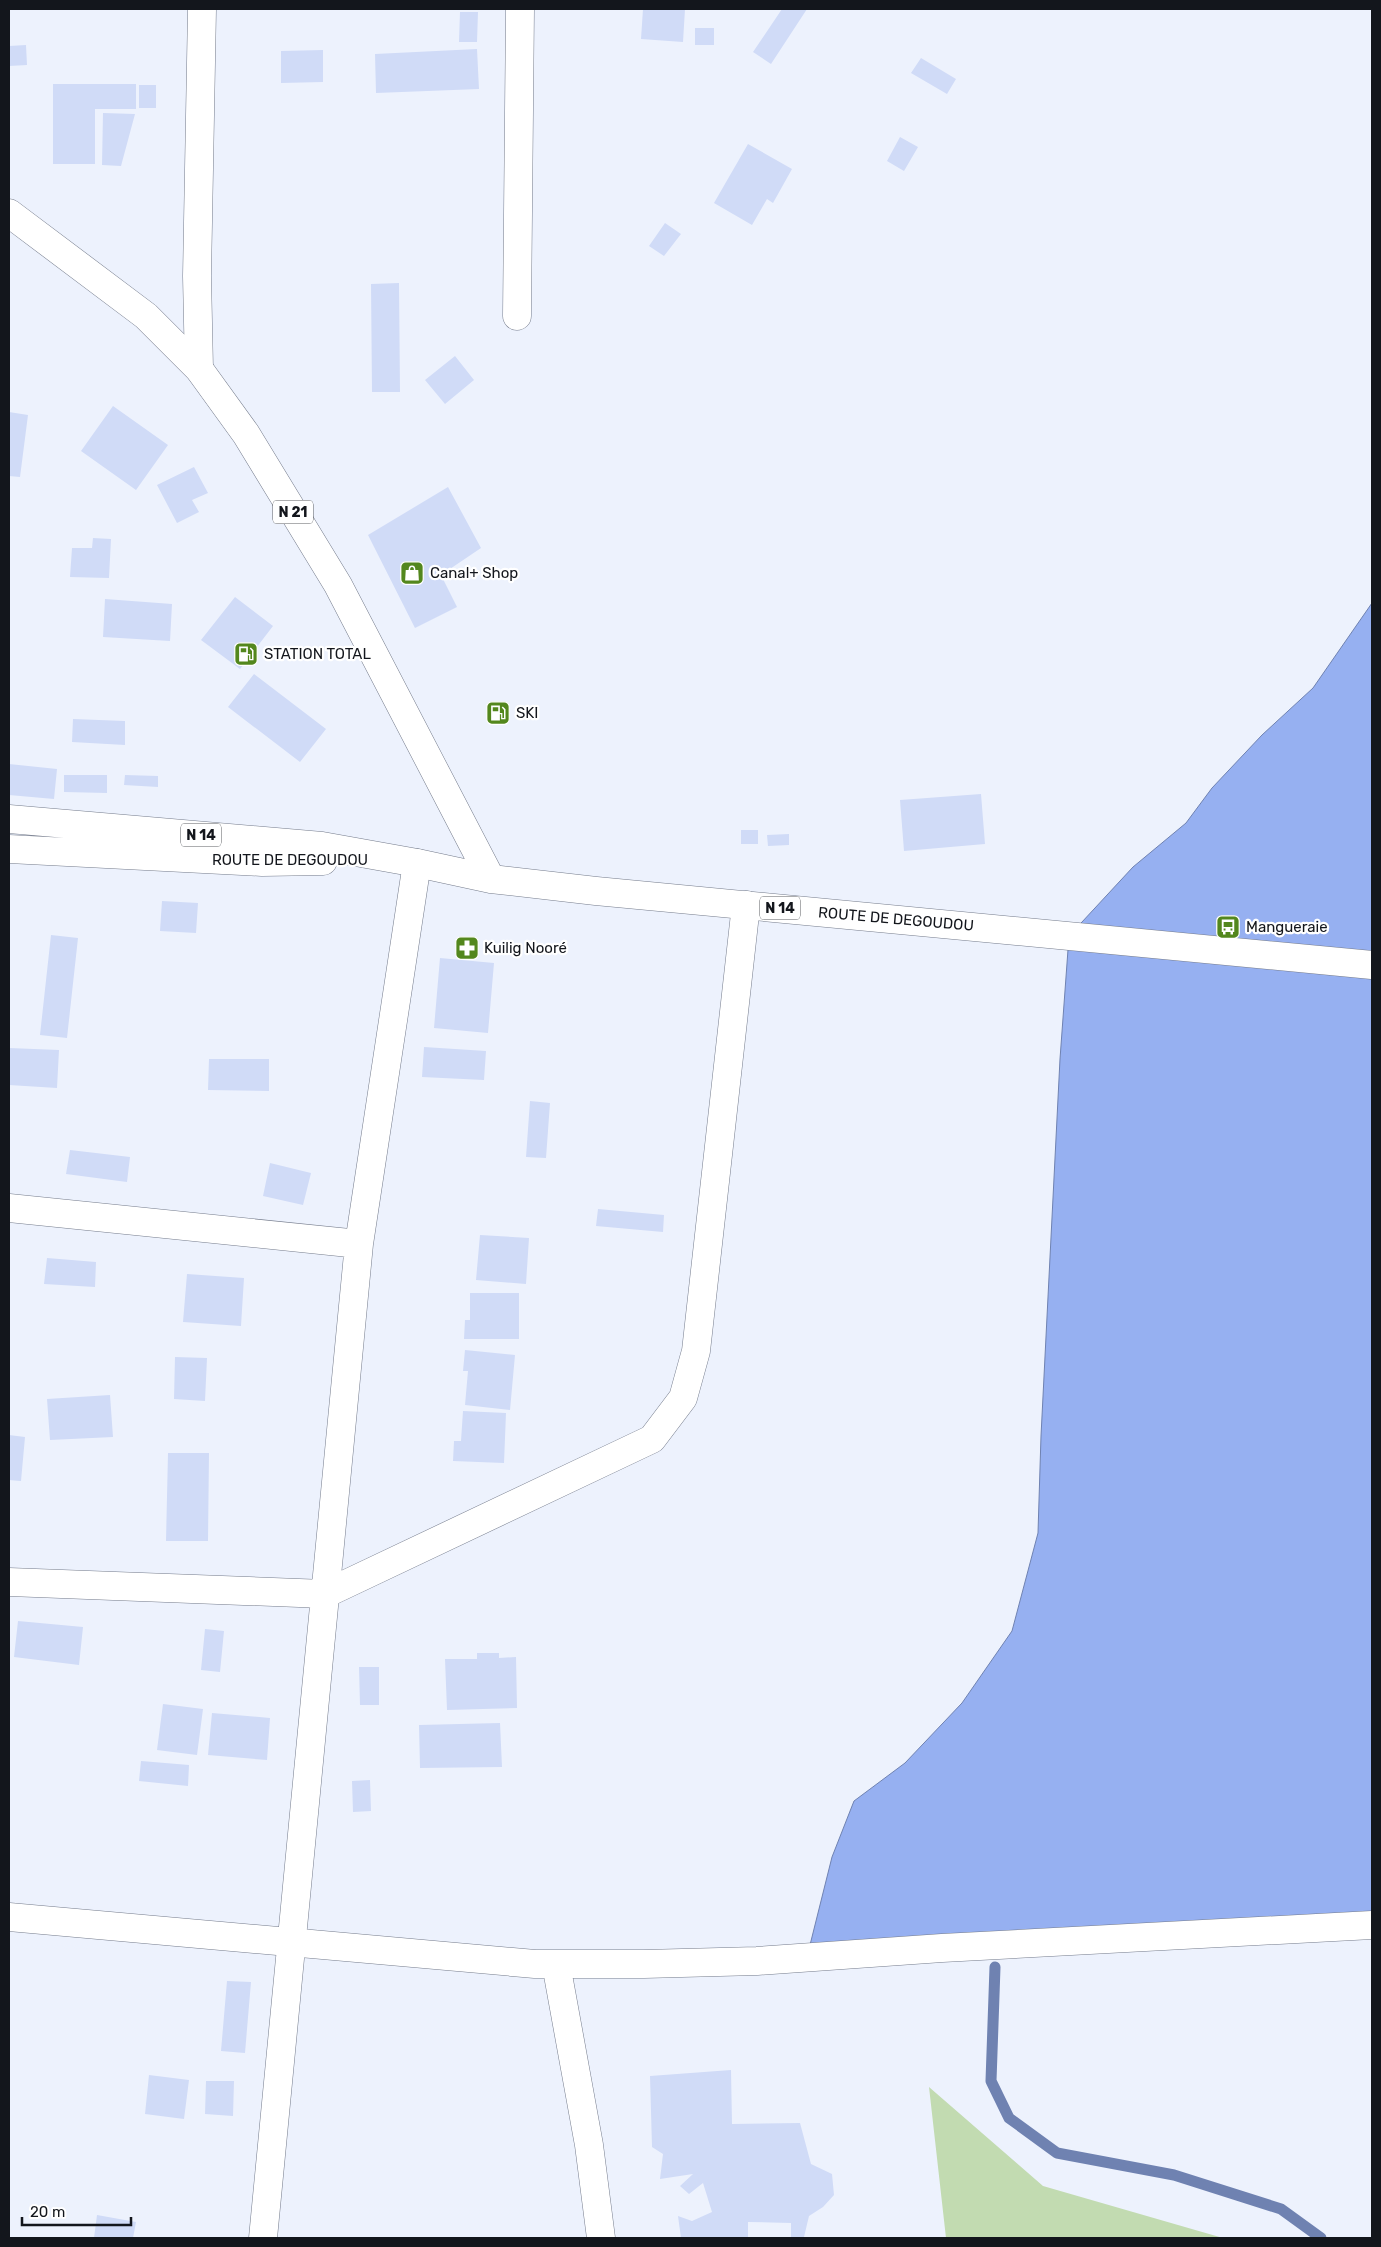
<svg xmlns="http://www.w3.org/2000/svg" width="1381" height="2247" font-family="Rubik,sans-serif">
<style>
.green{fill:#c2dbb1}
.water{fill:#96b0f1;stroke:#6f82b1}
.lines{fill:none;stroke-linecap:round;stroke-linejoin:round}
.stream{stroke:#6f82b1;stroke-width:11}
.building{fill:#d0dbf7}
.minor-casing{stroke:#757c8c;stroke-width:29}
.major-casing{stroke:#757c8c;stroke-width:29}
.minor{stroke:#fff;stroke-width:28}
.major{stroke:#fff;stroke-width:28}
.labels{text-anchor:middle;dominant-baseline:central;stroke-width:4.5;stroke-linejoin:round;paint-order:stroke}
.shield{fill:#fff;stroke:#5a5c60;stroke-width:1}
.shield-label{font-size:14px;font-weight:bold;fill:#13161c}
.poi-label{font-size:15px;fill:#13161c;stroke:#fff;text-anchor:start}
.street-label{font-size:15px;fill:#13161c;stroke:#fff}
</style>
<rect width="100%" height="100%" fill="#edf2fd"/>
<path class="green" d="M929 2087 1043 2186 1223 2238H946Z"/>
<path class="water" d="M1372 603V1925L807 1957 832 1857 854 1801 905 1763 962 1703 1012 1631 1038 1533 1041 1436 1060 1059 1069 936 1133 867 1186 823 1212 788 1262 735 1313 688Z"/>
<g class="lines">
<path class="stream" d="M995 1967 991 2081 1009 2118 1057 2153 1174 2175 1281 2209 1321 2238"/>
</g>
<path class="building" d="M643 9H685L683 42 641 39Z
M782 9H807L771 64 753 52Z
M460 12H478L477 42H459Z
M695 28H714V45H695Z
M26 45 27 65 9 66V46Z
M477 49 479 89 376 93 375 54Z
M323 50V82L281 83V51Z
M921 58 956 79 947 94 911 73Z
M53 84H136V109H95V164H53Z
M139 85H156V108H139Z
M103 113 135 114 121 166 102 165Z
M900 137 918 147 904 171 887 161Z
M748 144 792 169 773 203 767 199 752 225 714 203Z
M665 223 681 234 664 256 649 246Z
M399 283 400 392H372L371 284Z
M455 356 474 380 445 404 425 380Z
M113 406 168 445 136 490 81 451Z
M9 412 28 415 20 477 9 476Z
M194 467 208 493 192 500 199 512 177 523 157 485Z
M448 487 481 548 441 575 457 607 415 628 368 535Z
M93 538 111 539 109 578 70 577 72 548H92Z
M235 597 273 626 240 669 201 640Z
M105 599 172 604 170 641 103 637Z
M254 674 326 729 300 762 228 707Z
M73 719 125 721V745L72 742Z
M9 764 57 769 54 799 9 795Z
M64 775H107V793L64 792Z
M125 775 158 776V787L124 785Z
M981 794 985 844 904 851 900 800Z
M741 830H758V844H741Z
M789 834V845L768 846 767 835Z
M162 901 198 903 196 933 160 931Z
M51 935 78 938 67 1038 40 1035Z
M440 958 494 963 488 1033 434 1028Z
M424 1047 486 1051 484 1080 422 1077Z
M9 1048 59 1050 57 1088 9 1085Z
M209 1059H269V1091L208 1090Z
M530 1101 550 1103 546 1158 526 1157Z
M70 1150 130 1157 127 1182 66 1174Z
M270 1163 311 1173 303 1205 263 1196Z
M598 1209 664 1215 663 1232 596 1226Z
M480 1235 529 1238 526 1284 476 1280Z
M47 1258 96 1262 95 1287 44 1284Z
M187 1274 244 1278 241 1326 183 1322Z
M470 1293H519V1339H464L465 1320H470Z
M465 1350 515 1355 510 1410 465 1405 468 1371H463Z
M175 1357 207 1358 205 1401 174 1399Z
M110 1395 113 1437 50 1440 47 1399Z
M463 1411 506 1413 504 1463 453 1461 454 1441H461Z
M9 1435 25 1437 21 1481 9 1480Z
M168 1453H209L208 1541H166Z
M18 1621 83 1627 79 1665 14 1657Z
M205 1629 224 1631 220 1672 201 1670Z
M477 1653H499V1658L516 1657 517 1708 447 1710 445 1659H477Z
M359 1667H379V1705H360Z
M163 1704 203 1709 197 1755 157 1750Z
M212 1713 270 1718 267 1760 208 1755Z
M500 1723 502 1767 420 1768 419 1725Z
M141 1761 189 1765 188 1786 139 1781Z
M370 1780 371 1811 353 1812 352 1781Z
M227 1981 251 1982 245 2053 221 2051Z
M731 2070 732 2124 800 2123 811 2164 832 2174 834 2195 823 2207 809 2216 804 2237 801 2238H791V2223L748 2222V2238H681L678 2216 692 2221 712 2212 703 2183 689 2194 680 2186 693 2174 660 2179 663 2154 652 2147 650 2076Z
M149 2075 189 2080 184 2119 145 2114Z
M206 2081H234L233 2116 205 2114Z
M97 2215 136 2222 133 2238H94Z"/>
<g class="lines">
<g class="minor-casing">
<path id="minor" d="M517 316 520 9
M199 369 197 276 202 9
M9 1208 359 1244
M9 1582 325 1594 652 1439 683 1398 696 1351 746 905
M9 1917 535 1964H644L757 1961 942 1948 1372 1925
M556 1964 589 2145 601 2238
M263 2238 359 1244 417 863"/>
</g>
<g class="major-casing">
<path id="major" d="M9 213 146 316 199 369 246 434 338 585 491 879
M9 819 322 846 417 863 491 879 596 891 1372 965
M9 849 262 862 323 861"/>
</g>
<use href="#minor" class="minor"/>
<use href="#major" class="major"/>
</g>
<defs>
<g id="shop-square" transform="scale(1.25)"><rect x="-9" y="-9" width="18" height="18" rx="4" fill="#53871d" stroke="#fff"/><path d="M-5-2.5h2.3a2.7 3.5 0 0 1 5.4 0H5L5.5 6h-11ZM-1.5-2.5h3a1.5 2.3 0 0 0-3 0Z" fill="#fff"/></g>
<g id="fuel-square" transform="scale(1.25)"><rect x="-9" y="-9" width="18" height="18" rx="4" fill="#53871d" stroke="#fff"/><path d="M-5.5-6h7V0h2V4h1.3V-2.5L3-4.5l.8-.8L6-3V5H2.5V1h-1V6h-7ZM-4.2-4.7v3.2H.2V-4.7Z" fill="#fff"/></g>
<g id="bus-square" transform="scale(1.25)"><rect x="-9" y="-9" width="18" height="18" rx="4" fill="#53871d" stroke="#fff"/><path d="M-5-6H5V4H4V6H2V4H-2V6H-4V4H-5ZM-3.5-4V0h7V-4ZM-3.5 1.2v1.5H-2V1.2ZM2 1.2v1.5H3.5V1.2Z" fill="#fff"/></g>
<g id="pharmacy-square" transform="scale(1.25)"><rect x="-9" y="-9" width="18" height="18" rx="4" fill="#53871d" stroke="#fff"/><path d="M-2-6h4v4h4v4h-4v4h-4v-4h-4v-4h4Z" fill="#fff"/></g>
</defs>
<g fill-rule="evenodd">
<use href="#shop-square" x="412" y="573"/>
<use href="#fuel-square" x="246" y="654"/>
<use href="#fuel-square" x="498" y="713"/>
<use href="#bus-square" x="1228" y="927"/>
<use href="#pharmacy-square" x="467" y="948"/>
</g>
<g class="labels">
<g class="shield">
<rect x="273" y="500.5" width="40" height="23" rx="4"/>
<rect x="181" y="823.5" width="40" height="23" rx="4"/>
<rect x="760" y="896.5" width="40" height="23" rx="4"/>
</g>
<g class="shield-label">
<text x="293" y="512">N 21</text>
<text x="201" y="835">N 14</text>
<text x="780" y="908">N 14</text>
</g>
<g class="poi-label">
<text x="430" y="573">Canal+ Shop</text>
<text x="264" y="654">STATION TOTAL</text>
<text x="516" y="713">SKI</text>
<text x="1246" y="927">Mangueraie</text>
<text x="484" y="948">Kuilig Nooré</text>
</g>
<g class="street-label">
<text x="290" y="860">ROUTE DE DEGOUDOU</text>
<text transform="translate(896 919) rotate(5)">ROUTE DE DEGOUDOU</text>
</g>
</g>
<rect width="1381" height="2247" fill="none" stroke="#13161c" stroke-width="20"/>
<path d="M22 2217v8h109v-8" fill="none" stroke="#13161c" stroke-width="2.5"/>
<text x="30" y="2217" font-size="15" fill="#13161c" stroke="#ffffff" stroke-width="4" paint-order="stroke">20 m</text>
</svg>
